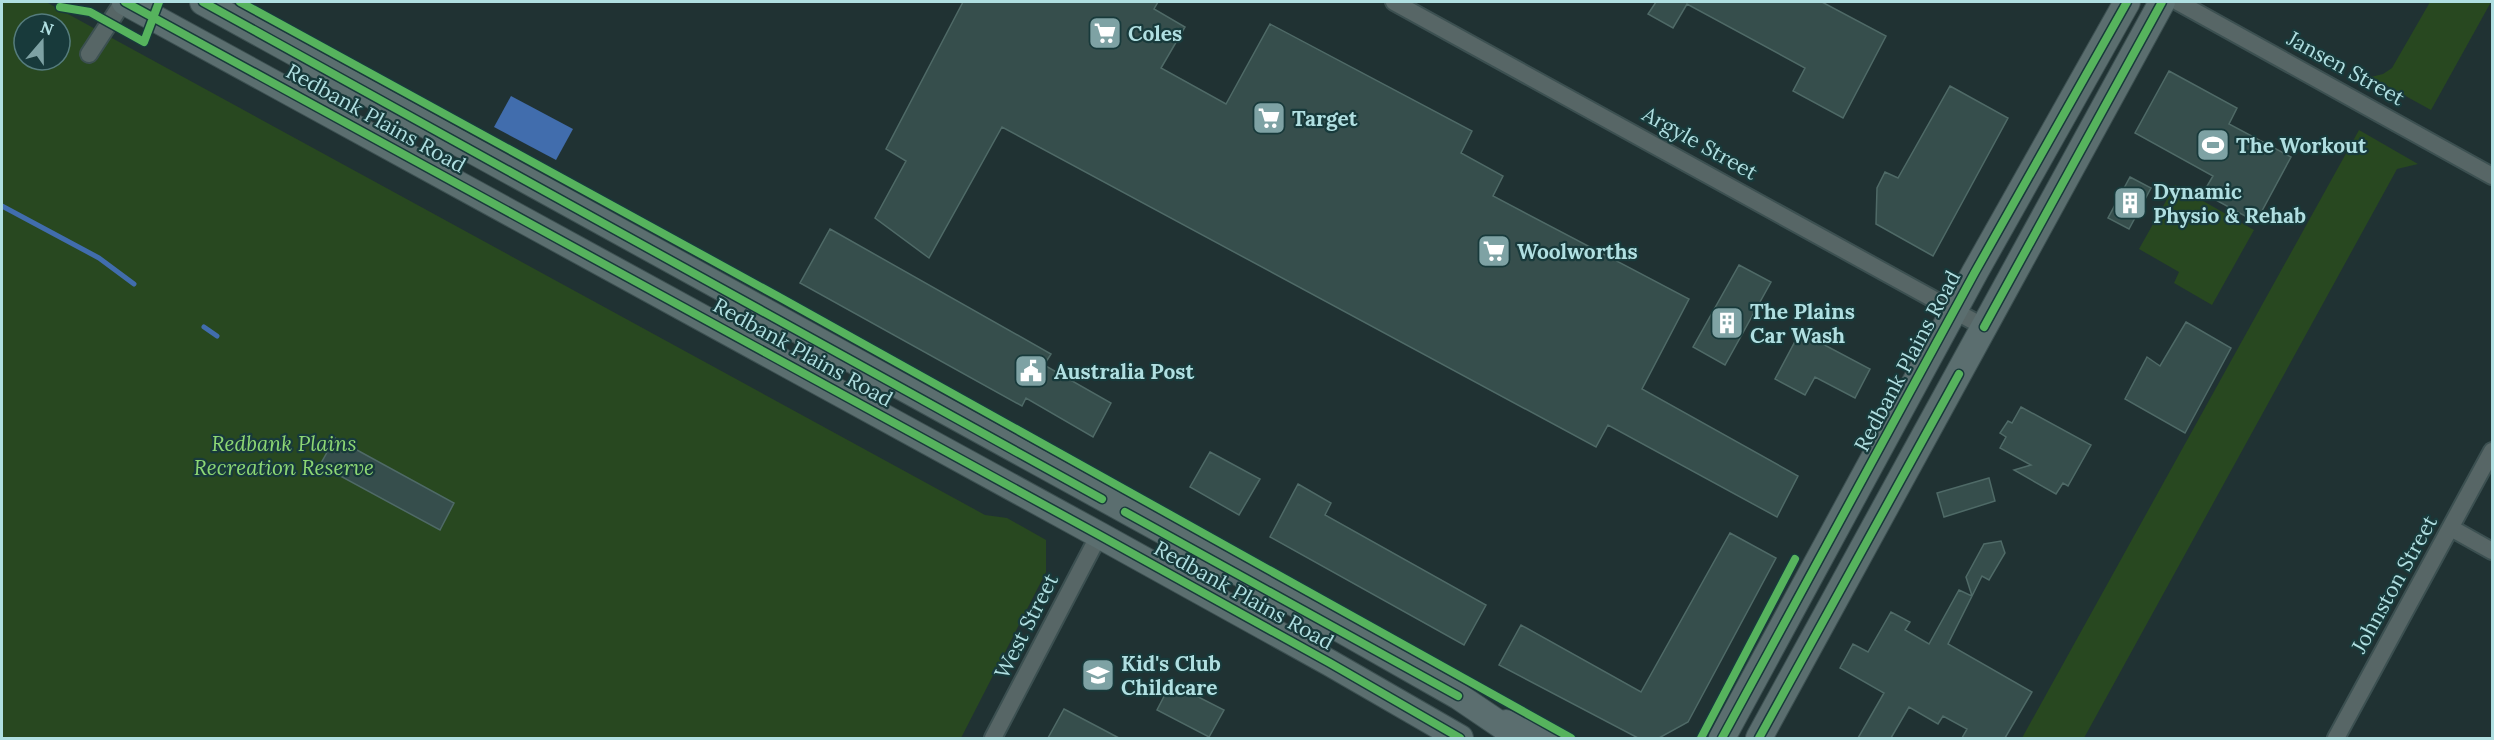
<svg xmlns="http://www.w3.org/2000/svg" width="2494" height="740" font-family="Lora,serif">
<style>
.green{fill:#284820;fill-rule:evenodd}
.water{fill:#416dad}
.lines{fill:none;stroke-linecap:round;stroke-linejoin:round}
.stream{stroke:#416dad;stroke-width:5}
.building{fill:#364e4c;stroke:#4f6a67;stroke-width:1.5}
.minor-casing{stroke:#3c5051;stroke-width:20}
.primary-casing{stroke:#3c5051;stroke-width:28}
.minor{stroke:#576666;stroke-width:16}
.primary{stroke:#5b6e6f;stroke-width:26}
.cycleway-casing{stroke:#183a3b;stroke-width:11}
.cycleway{stroke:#56b35d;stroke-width:8}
.labels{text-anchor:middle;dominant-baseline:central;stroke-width:4.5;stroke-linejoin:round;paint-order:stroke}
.poi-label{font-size:21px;font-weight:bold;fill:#b0dfe1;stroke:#183a3b;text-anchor:start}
.street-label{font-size:21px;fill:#b0dfe1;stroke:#183a3b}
.park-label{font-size:21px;font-style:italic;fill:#8dd774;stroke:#183a3b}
</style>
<rect width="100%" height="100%" fill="#203233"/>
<path class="green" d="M2 2H46L985 515 1007 518 1046 540V572L961 738H2ZM24 24H60V60H24Z
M2430 2H2491L2431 110 2371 77 2383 74 2392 68Z
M2359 130 2418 164 2397 169 2084 738H2022Z
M2175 185 2254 230 2212 305 2174 283 2179 272 2139 249Z"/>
<path class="water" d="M511 96 573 129 556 160 494 127Z"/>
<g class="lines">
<path class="stream" d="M2 206 99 258 134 284
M204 327 217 336"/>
</g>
<path class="building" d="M963 2H1158L1154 9 1185 27 1161 68 1226 104 1270 24 1472 131 1461 153 1503 176 1493 196 1689 299 1642 389 1798 476 1777 517 1608 425 1596 447 1002 127 929 258 875 218 906 161 886 149Z
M1656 2H1822L1886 36 1843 118 1793 91 1805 68 1687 4 1673 28 1648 14Z
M2169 71 2237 108 2229 124 2291 157 2256 222 2203 193 2213 176 2135 133Z
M1950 86 2008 118 1933 256 1876 224 1877 188 1885 172 1898 178Z
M2130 177 2151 188 2129 229 2108 218Z
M830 229 1051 354 1044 365 1111 403 1093 437 1026 398 1022 406 800 283Z
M1739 265 1771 282 1725 365 1693 347Z
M2186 322 2231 348 2185 433 2125 399 2147 357 2160 366Z
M1800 332 1870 369 1855 398 1815 377 1805 395 1775 379Z
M2021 407 2091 445 2068 486 2063 483 2056 494 2014 470 2031 465 2000 448 2006 437 2000 433 2008 421 2012 423Z
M335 438 454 503 440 530 320 465Z
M1210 452 1260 479 1239 515 1190 487Z
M1989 478 1995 501 1944 517 1937 493Z
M1298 484 1331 503 1325 515 1486 605 1464 645 1270 537Z
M1730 533 1776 558 1688 722 1659 738H1638L1499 665 1521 625 1641 692Z
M2001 541 2005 553 1989 580 1982 576 1972 596 1966 577 1984 544Z
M1959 590 1972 596 1948 644 2032 692 2005 738H1962L1967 729 1943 716 1938 724 1909 707 1891 738H1858L1884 693 1840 668 1853 644 1868 652 1891 612 1910 622 1905 630 1929 644Z
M1171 683 1224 710 1209 737 1157 710Z
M1064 709 1119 738H1048Z"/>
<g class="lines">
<g class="minor-casing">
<path id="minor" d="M1394 2 1984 327
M2178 2 2492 176
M89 54 123 2
M2451 528 2492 551
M993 738 1099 535
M2336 738 2492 451"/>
</g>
<g class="primary-casing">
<path id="primary" d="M125 2 1099 535 1330 663 1460 738
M203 2 1305 609 1458 696 1520 738
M1506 723 1532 731 1546 738
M1722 738 1975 272 2127 2
M1759 738 2162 2"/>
</g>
<use href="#minor" class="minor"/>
<use href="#primary" class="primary"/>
<g class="cycleway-casing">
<path id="cycleway" d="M125 2 1099 535 1330 663 1460 738
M203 2 1102 499
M240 2 781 298 1571 738
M60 7 90 12 144 42 159 2
M1984 327 2162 2
M1125 512 1458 696
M1701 738 1795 559
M1722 738 1975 272 2127 2
M1759 738 1959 374"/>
</g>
<use href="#cycleway" class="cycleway"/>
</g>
<defs>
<g id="supermarket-square" transform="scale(1.725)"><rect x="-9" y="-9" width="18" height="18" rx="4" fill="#7ea2a4" stroke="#183a3b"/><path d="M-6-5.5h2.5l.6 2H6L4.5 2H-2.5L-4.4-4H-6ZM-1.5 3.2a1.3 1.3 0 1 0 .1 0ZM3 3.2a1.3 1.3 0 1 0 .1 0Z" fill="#fff"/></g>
<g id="stadium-square" transform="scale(1.725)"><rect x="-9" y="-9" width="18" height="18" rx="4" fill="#7ea2a4" stroke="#183a3b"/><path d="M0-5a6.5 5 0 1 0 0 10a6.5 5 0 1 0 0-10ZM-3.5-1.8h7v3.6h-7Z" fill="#fff"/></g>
<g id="building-square" transform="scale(1.725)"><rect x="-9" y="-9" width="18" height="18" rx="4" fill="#7ea2a4" stroke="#183a3b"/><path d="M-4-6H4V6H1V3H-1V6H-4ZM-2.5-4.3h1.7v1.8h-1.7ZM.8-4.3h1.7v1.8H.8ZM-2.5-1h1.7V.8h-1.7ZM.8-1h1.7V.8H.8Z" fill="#fff"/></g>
<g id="civic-square" transform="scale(1.725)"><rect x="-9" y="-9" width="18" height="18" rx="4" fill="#7ea2a4" stroke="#183a3b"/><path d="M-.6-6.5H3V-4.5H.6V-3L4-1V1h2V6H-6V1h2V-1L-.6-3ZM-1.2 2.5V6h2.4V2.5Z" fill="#fff"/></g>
<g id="school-square" transform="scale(1.725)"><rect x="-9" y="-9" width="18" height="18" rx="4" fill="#7ea2a4" stroke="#183a3b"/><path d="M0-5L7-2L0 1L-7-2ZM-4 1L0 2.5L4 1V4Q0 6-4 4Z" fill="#fff"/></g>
</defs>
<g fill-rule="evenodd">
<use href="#supermarket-square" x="1105" y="33"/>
<use href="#supermarket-square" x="1269" y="118"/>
<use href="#stadium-square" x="2213" y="145"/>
<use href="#building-square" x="2130" y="203"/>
<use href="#supermarket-square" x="1494" y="251"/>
<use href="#building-square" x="1727" y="323"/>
<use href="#civic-square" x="1031" y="371"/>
<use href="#school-square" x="1098" y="675"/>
</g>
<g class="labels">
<g class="poi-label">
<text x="1128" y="33">Coles</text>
<text x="1292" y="118">Target</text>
<text x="2236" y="145">The Workout</text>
<text x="2153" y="191">Dynamic<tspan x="2153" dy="24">Physio &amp; Rehab</tspan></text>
<text x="1517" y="251">Woolworths</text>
<text x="1750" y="311">The Plains<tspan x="1750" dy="24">Car Wash</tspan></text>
<text x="1054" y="371">Australia Post</text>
<text x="1121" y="663">Kid's Club<tspan x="1121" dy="24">Childcare</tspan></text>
</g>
<g class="street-label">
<text transform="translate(2346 68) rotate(29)">Jansen Street</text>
<text transform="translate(376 118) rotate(29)">Redbank Plains Road</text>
<text transform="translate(1700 143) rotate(29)">Argyle Street</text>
<text transform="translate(803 352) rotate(29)">Redbank Plains Road</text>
<text transform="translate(1907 361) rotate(-62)">Redbank Plains Road</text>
<text transform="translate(2394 584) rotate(-61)">Johnston Street</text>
<text transform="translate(1244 595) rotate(29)">Redbank Plains Road</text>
<text transform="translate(1026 626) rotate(-63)">West Street</text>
</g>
<g class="park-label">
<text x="284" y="443">Redbank Plains<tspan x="284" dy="24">Recreation Reserve</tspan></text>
</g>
</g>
<rect width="2494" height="740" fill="none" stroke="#b0dfe1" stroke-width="6"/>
<g transform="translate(42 42) rotate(20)"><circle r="28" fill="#183a3b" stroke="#557c7d" stroke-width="1.5"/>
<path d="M0-4.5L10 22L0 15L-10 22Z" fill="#7ea2a4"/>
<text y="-9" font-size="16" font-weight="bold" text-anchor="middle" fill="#b0dfe1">N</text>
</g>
</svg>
